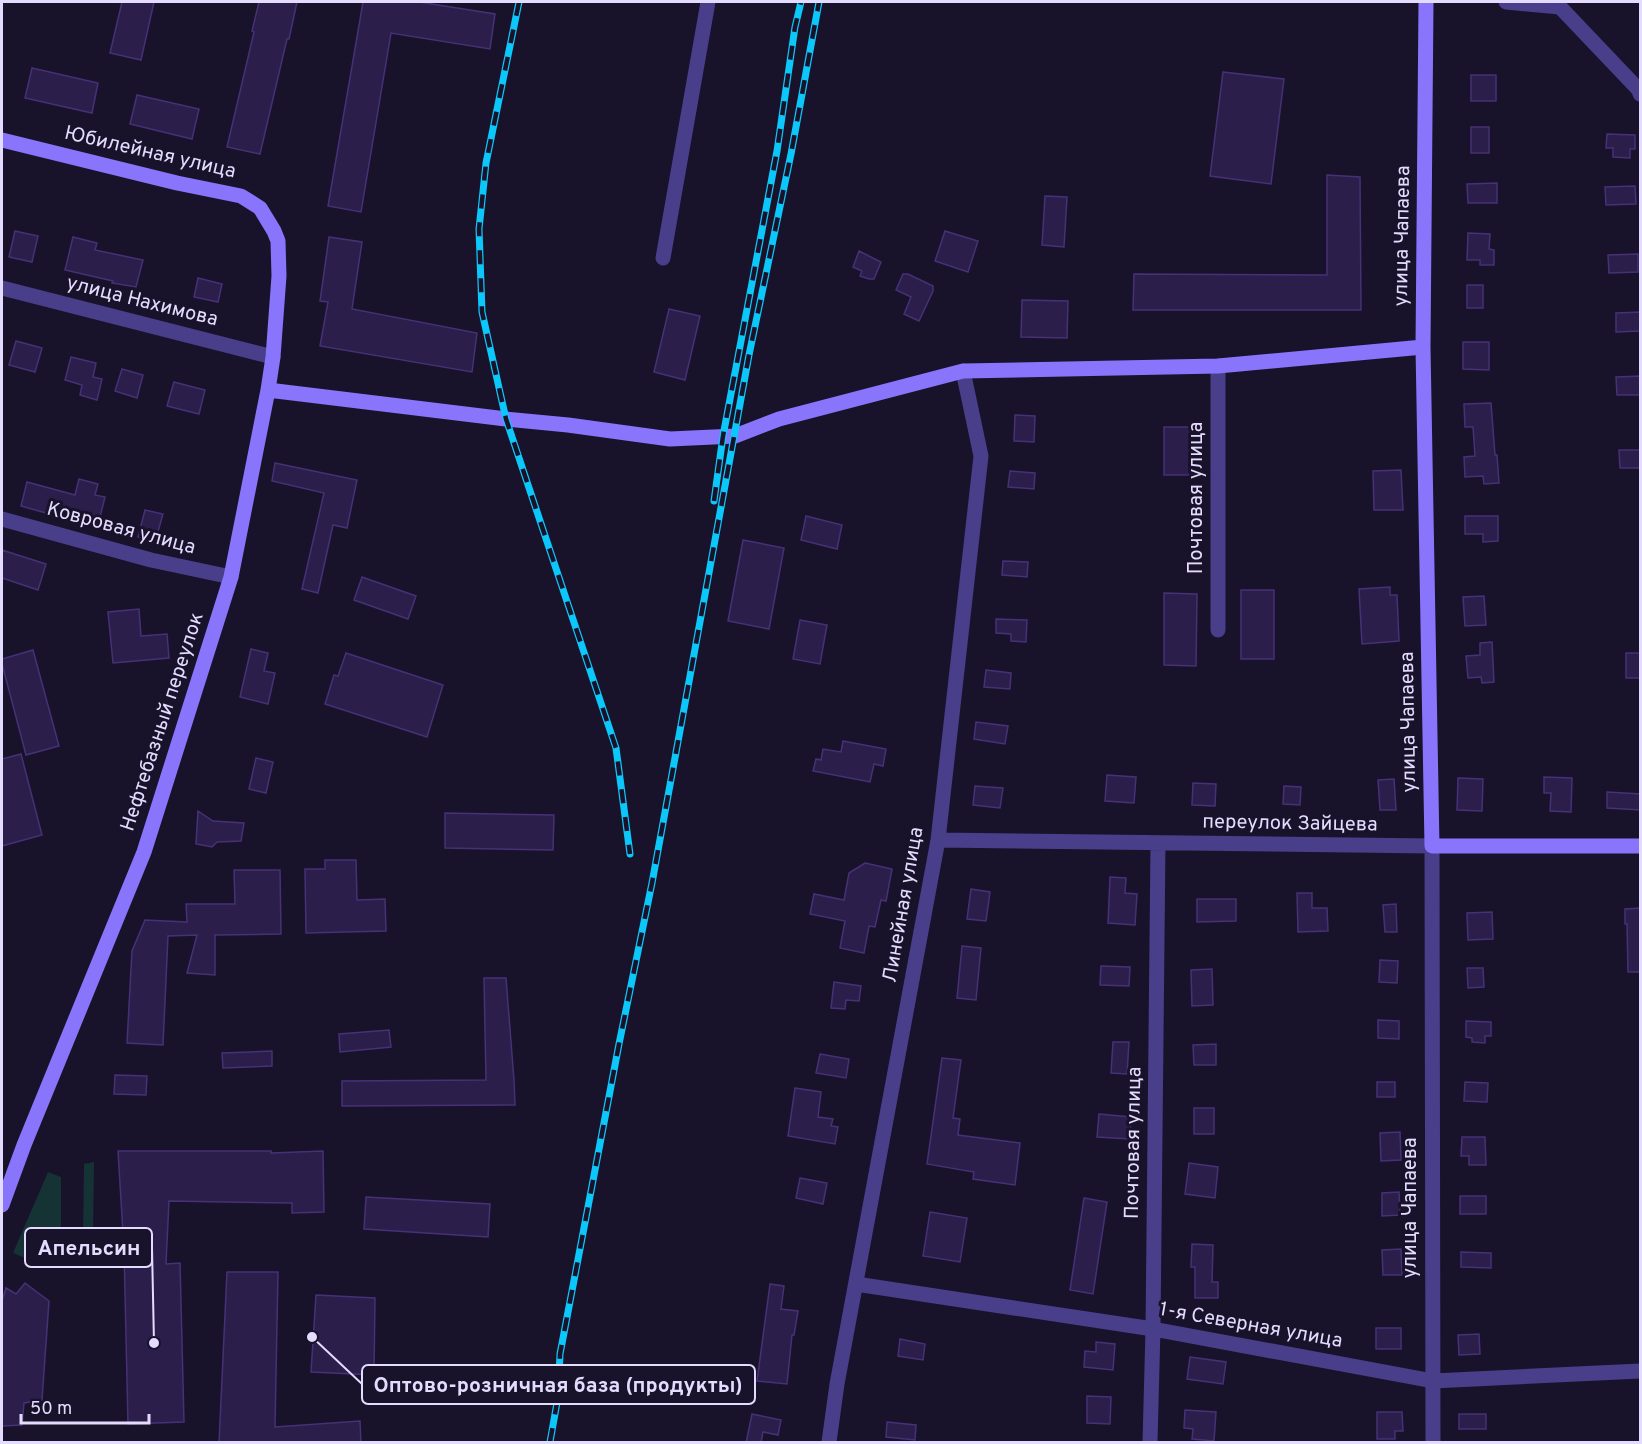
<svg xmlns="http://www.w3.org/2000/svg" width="1642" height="1444" font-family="Overpass,sans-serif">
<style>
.green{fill:#153235}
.building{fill:#2c1e4b;stroke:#463177;stroke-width:1.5}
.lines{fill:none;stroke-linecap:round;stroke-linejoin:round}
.street{stroke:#493e89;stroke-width:15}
.secondary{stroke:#8875fc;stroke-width:15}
.rail-casing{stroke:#0cc8fa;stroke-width:7}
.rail{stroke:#19122b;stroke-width:4.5;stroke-dasharray:14;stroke-linecap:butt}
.labels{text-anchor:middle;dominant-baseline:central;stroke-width:6;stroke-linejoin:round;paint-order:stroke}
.street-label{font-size:20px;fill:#e4dcfe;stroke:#19122b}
.leader{fill:none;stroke:#e4dcfe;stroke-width:2}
.callout-dot{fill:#e4dcfe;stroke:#19122b;stroke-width:2}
.callout{fill:#19122b;stroke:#e4dcfe;stroke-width:2}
.callout-label{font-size:21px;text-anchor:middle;font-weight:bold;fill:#e4dcfe}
</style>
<rect width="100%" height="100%" fill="#19122b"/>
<path class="green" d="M94 1162 93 1235 83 1236 84 1164Z
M48 1172 61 1177V1263L35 1262 13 1253Z"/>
<path class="building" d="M122 2H154L141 60 110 53Z
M259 2H297L289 39H287L260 154 227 147 254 32 252 31Z
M363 2H419L495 14 490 49 391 33 361 212 328 206Z
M32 68 98 83 92 113 25 98Z
M1223 72 1284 79 1271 184 1210 176Z
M1471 75H1496V101H1471Z
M137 95 199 109 192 139 130 124Z
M1471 127H1489V153H1471Z
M1607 134 1635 135V149H1630V158L1613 157V148H1606Z
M1327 175 1360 177 1361 310H1133L1134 274 1327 275Z
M1497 183V203H1468L1467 184Z
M1635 186 1636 204 1606 205 1605 187Z
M1045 196 1067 197 1064 247 1042 245Z
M15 231 38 236 32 262 9 257Z
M945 231 978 241 968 272 935 261Z
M1468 233 1490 234 1489 249 1494 250V265H1480V260H1467Z
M73 237 97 243 95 250 143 260 136 287 112 283 113 281 65 270Z
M329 237 362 242 352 309 477 333 472 372 320 346 328 302 320 301Z
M859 251 881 262 874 279H869L860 276 862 271 853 267Z
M1638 254V272L1609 273 1608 255Z
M903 274H908L933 286V291L919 321 904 314 911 297 896 290Z
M198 278 222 284 218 302 194 297Z
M1467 285H1483V308H1467Z
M1022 300 1068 301 1067 338 1021 337Z
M669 309 700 316 685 380 654 372Z
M1641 312V331L1616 332V313Z
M16 341 42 348 35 372 9 365Z
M1463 342H1489V370L1463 369Z
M71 357 96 363 93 377 102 379 97 400 80 395 82 385 65 380Z
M122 369 143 375 137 398 115 391Z
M1641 376V395H1617L1616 377Z
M174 382 205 390 199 414 167 406Z
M1491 403 1495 455H1497L1499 483 1484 484 1483 476 1465 477 1464 457 1475 456 1473 427H1465L1464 404Z
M1015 415 1035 416 1034 442 1014 441Z
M1164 427H1195V475H1164Z
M1619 450H1641V468H1620Z
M275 463 357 480 347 528 333 525 318 593 302 589 324 493 272 481Z
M1401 470 1403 510H1374L1373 471Z
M1010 471 1035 473 1034 489 1008 487Z
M79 479 98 484 95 495 105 497 100 517 49 504 46 513 21 506 27 482 75 495Z
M145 510 163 514 155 542 138 537Z
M806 516 842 525 837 549 801 540Z
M1465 516H1498V541L1483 542V534H1465Z
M743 540 784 548 769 629 728 621Z
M2 550 46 564 38 590 2 578Z
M1003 561 1028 562 1027 577 1002 575Z
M362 577 416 596 408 619 354 600Z
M1390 587V595H1397L1399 641 1362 644 1359 589Z
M1241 590H1274V659H1241Z
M1164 593 1197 594 1196 666 1164 665Z
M1484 596 1486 625 1465 626 1463 597Z
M139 609 141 636 167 634 169 658 113 663 108 612Z
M996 619 1027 620 1026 642 1011 641V634L996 633Z
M800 620 827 625 820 664 793 659Z
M1492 642 1494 682 1482 683 1481 677 1468 678 1466 656 1480 655V643Z
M251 649 268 653 264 671 275 673 268 704 240 697Z
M33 650 59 746 26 755 2 664V659Z
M346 653 443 685 427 737 325 704 334 675 338 676Z
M1626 653H1641L1640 678H1626Z
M986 670 1011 673 1010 689 984 687Z
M976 722 1008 726 1005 744 974 739Z
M843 741 886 749 883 766 874 764 870 782 813 771 816 759 821 760 823 749 841 752Z
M21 754 42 835 2 846V759Z
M256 758 273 762 266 793 249 789Z
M1107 775 1136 777 1134 803 1105 801Z
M1544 777 1572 778 1571 812 1550 811 1551 793H1544Z
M1458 778 1483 779 1482 811 1457 810Z
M1394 779 1396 810H1380L1378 780Z
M1193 783 1216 784 1215 806 1192 805Z
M975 786 1003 788 1000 808 973 805Z
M1284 786 1301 787 1300 805 1283 804Z
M1607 792 1641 794V810L1607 808Z
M198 811 213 821 244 823 241 841 217 842 212 847 196 844Z
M445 813 554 815 553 850 445 848Z
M325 860H356L357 900 385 899 386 931 306 933 305 869H325Z
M865 863 892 869 886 901 881 900 875 927 869 926 864 953 840 948 845 921 810 914 814 894 844 900 849 873Z
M234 870H280L281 934 215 935V975L187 973 197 935 168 936 163 1045 127 1043 132 951 145 920 187 922 186 904H235Z
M1110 877 1126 878 1125 893 1137 894 1135 925 1108 923Z
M971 889 990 892 986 921 967 919Z
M1297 893H1312V908H1327L1328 931 1298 932Z
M1197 899H1236V921L1197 922Z
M1396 904 1397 932H1385L1383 905Z
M1641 908V972H1628L1627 924H1625V909Z
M1492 912 1493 939 1468 940 1467 913Z
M962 946 981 948 976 1000 957 998Z
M1380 960 1398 961 1397 983 1379 982Z
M1101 966 1130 967 1129 986 1100 985Z
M1467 968H1483L1484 987 1468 988Z
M1212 969 1213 1005 1192 1006 1191 970Z
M484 978H506L514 1080 515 1105 342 1106V1081L486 1080Z
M834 982 861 986 859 1001 846 1000 845 1009 831 1008Z
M1378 1020 1399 1021V1039L1378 1038Z
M1466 1021 1491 1022V1036H1485V1043L1472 1042V1038L1466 1037Z
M389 1030 391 1047 340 1052 339 1034Z
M1113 1042H1129L1127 1074 1111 1073Z
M1216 1044V1065H1194L1193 1045Z
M272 1051V1066L223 1068 222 1053Z
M820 1054 849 1059 846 1078 816 1073Z
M942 1058 961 1060 953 1118 960 1119 958 1135 1020 1143 1015 1185 973 1179 974 1172 927 1164Z
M115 1075 147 1076 146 1095 114 1094Z
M1377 1082H1395V1097H1377Z
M1465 1082 1488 1083 1487 1102 1464 1101Z
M795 1088 821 1092 818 1117 833 1119 831 1126 838 1127 835 1144 788 1136Z
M1194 1108H1214V1134H1194Z
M1099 1114 1131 1117 1130 1139 1097 1137Z
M1400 1132 1401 1160 1381 1161 1380 1133Z
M1462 1137H1485L1486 1165H1469V1156H1461Z
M118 1151H271V1153L323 1151 324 1212 292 1213V1203L169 1201 166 1264 180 1263 184 1422 128 1424 124 1250Z
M1189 1163 1218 1167 1215 1198 1185 1194Z
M800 1178 827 1183 823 1204 796 1198Z
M1399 1192 1400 1215 1382 1216V1193Z
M1460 1196H1486V1214H1460Z
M366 1197 490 1204 488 1237 364 1229Z
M1084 1198 1107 1202 1093 1294 1070 1290Z
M930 1212 967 1218 960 1262 923 1256Z
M1192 1244 1213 1245 1212 1282H1218V1298H1195V1267H1191Z
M1401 1249 1402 1275H1383L1382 1250Z
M1461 1252 1491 1253V1268L1461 1267Z
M227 1272H278L275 1427 360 1421 361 1443H219Z
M25 1283 49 1301 42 1400 24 1403 22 1425 2 1426V1301L6 1288 16 1294Z
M770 1284 784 1286 781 1309 798 1311 794 1335H792L787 1384 757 1381Z
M316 1295 375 1298 374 1375 311 1372Z
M1376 1328H1401V1349H1376Z
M1479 1334 1480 1354 1459 1355 1458 1335Z
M900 1339 925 1344 923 1360 898 1356Z
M1096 1342 1115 1344 1113 1370 1084 1367 1085 1351 1096 1352Z
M1190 1357 1226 1362 1223 1384 1187 1379Z
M1087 1396 1111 1397 1110 1424 1087 1423Z
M1185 1410 1216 1412 1214 1441 1192 1439 1193 1429 1184 1428Z
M1377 1412H1402L1403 1431H1395V1439H1377Z
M752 1414 781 1420 778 1435 763 1432 761 1443H746Z
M1459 1414H1486V1429H1459Z
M887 1422 916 1425 915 1440 886 1437Z"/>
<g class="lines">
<path class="street" d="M1506 2 1560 7 1639 90 1640 94
M663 258 708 2
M2 288 273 357
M2 519 151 560 231 577
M1218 630V366
M938 840 1432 846 1433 1442
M856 1284 1153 1329 1433 1381 1640 1371
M829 1442 837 1384 938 840 981 456 963 371
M1150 1442 1153 1329 1158 843"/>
<path class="secondary" d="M1426 2 1423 347 1432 846H1640
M2 140 177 183 241 196 260 208 274 231 278 241 279 276 273 357 268 390 231 577 144 852 24 1145 2 1205
M268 390 506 419 568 425 670 439 735 436 779 419 963 371 1218 366 1423 347"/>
<g class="rail-casing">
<path id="rail" d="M519 2 486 163 479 229 482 312 506 419 616 748 630 854
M714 501 723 436 777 151 795 27 801 2
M550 1442 558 1397 560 1354 619 1044 652 883 749 355 791 154 819 2"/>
</g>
<use href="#rail" class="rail"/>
</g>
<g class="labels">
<g class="street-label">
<text transform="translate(150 153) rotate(13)">Юбилейная улица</text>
<text transform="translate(1403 236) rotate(-89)">улица Чапаева</text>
<text transform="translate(142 302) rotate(14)">улица Нахимова</text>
<text transform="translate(1197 498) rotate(-90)">Почтовая улица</text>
<text transform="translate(121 529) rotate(15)">Ковровая улица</text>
<text transform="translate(163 722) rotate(-72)">Нефтебазный переулок</text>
<text transform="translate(1409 722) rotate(-91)">улица Чапаева</text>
<text transform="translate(1290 824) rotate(1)">переулок Зайцева</text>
<text transform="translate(904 905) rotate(-80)">Линейная улица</text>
<text transform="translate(1134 1143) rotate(-89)">Почтовая улица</text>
<text transform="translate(1411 1208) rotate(-90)">улица Чапаева</text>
<text transform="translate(1251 1326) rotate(10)">1-я Северная улица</text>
</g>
</g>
<path class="leader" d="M154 1343L152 1248M312 1337L362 1384"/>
<g class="callout-dot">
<circle cx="154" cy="1343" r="6"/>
<circle cx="312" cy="1337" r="6"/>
</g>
<g class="callout">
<rect x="25" y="1228" width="127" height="39" rx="6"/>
<rect x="362" y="1365" width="393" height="39" rx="6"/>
</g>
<g class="callout-label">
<text x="89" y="1255">Апельсин</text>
<text x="558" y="1392">Оптово-розничная база (продукты)</text>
</g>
<rect width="1642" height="1444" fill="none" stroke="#e4dcfe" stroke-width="6"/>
<path d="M21 1414v9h128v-9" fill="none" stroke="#e4dcfe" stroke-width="3"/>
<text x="30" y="1414" font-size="18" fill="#e4dcfe" stroke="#19122b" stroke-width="4.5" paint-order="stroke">50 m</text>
</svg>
